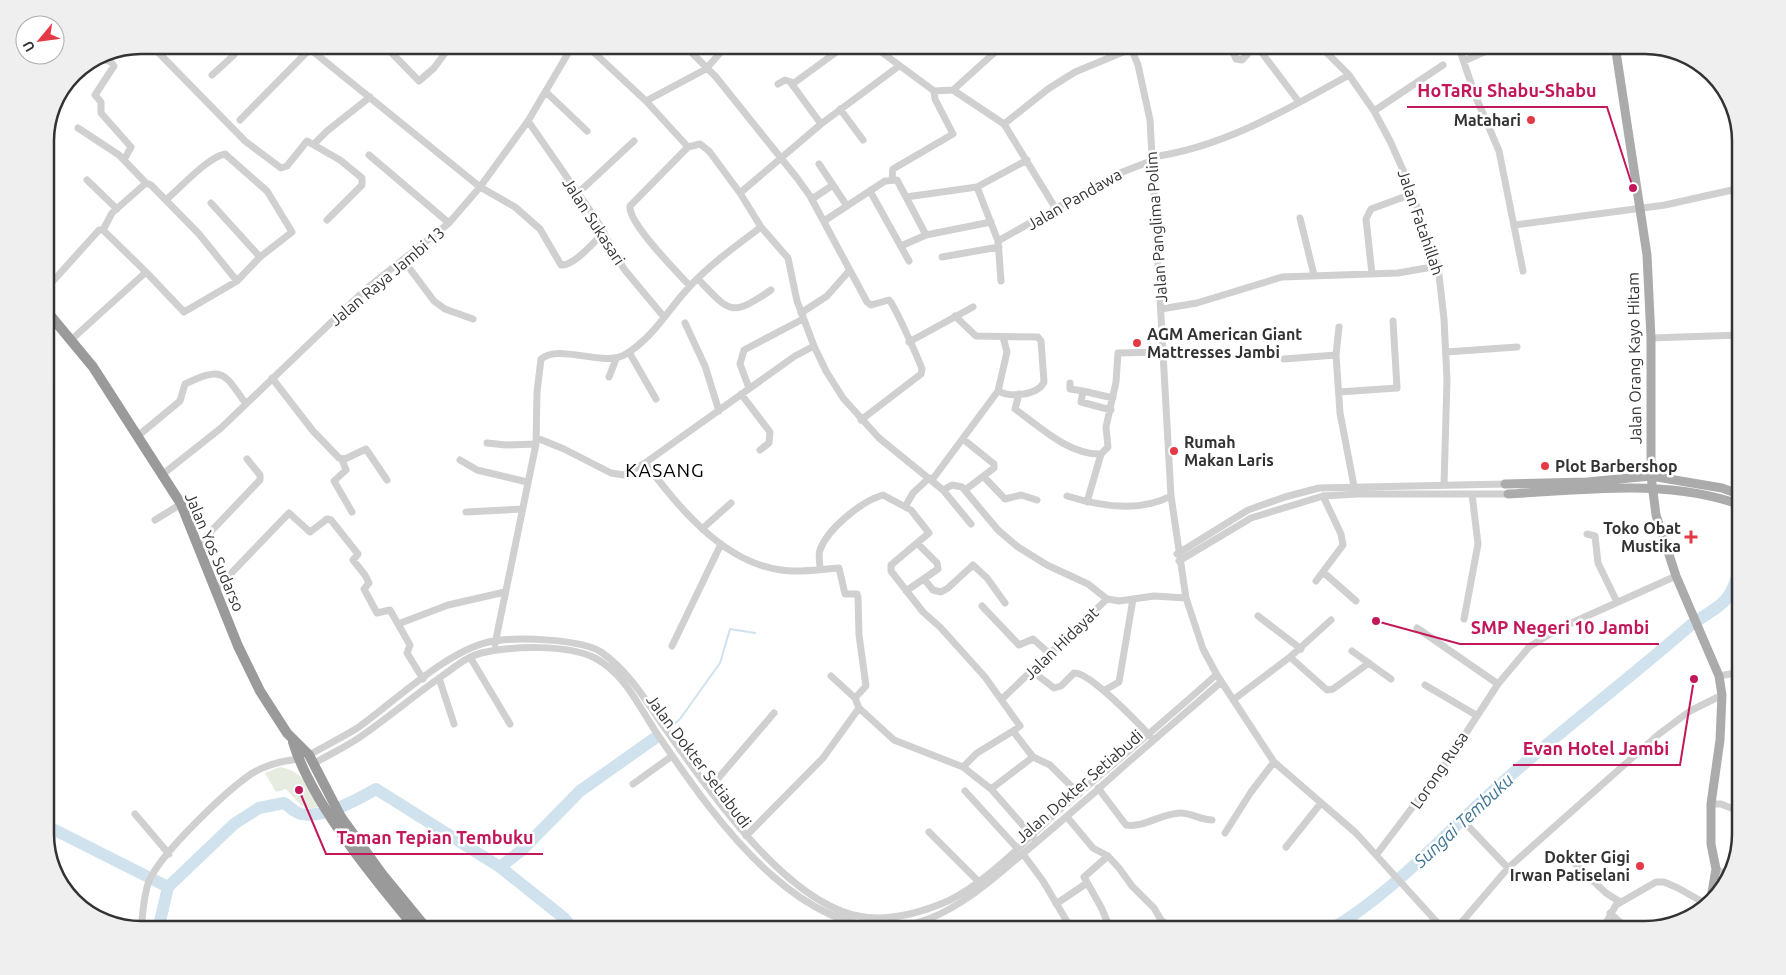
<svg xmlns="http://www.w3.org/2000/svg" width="1786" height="975" font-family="Ubuntu,sans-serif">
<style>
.green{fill:#e6ecdf}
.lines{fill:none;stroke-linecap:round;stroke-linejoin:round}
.stream{stroke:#cfe2ee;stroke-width:2}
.river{stroke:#cfe2ee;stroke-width:12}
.minor{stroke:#d0d0d0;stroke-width:7}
.major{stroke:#ababab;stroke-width:9}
.highway{stroke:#9a9a9a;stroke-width:10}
.poi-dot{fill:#e63946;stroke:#fff;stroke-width:2}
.labels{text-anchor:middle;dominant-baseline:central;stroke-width:5;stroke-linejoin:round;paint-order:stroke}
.poi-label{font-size:16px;font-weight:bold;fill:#333;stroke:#fff;text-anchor:end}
.street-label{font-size:16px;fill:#333;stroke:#fff}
.water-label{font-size:18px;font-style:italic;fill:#3f7597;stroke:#fff}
.quarter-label{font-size:19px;letter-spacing:1px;fill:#000;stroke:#fff}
.rim{fill:none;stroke:#333;stroke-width:2.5}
.leader{fill:none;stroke:#c2185b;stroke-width:2}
.callout-dot{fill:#c2185b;stroke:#fff;stroke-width:2}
.callout-label{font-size:18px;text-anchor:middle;font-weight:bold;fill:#c2185b;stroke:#fff;stroke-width:5;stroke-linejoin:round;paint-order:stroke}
</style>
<rect width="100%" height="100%" fill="#fff"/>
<path class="green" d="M280 767C304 771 308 788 320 806 304 814 296 799 286 789L276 792 265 773Z"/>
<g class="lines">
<path class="stream" d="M669 728 680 719 720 663 730 629 755 633"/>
<path class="river" d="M45 825 168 887
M500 867 522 850 580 791 655 738
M158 930 168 887 234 824 259 808 284 803C289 806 295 813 301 814 323 819 357 800 376 789L500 867 564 918 574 930
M1330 930C1396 891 1446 832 1503 782 1564 728 1630 678 1692 624 1725 602 1730 604 1741 564"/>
<path class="minor" d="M151 45 245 141 281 168 287 166 307 141 340 160 362 178V185L327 220
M291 45 304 55
M305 45 480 187 515 207 540 229 561 265C574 266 594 242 604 232
M384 45 419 81 434 68 451 45
M586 45 646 101 688 147
M684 45 716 77 797 178 810 196 867 302 871 305 889 300C894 304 918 358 922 369L921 374 861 420
M872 45 934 91 953 90 1003 45
M1130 45 1138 65 1150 120 1171 496 1186 598 1203 649 1217 675 1274 762 1356 833 1444 930
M1230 45 1236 59 1242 60 1256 45
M1256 45 1299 102
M1319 45 1349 75 1374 111 1390 141 1407 179 1438 266 1444 319 1447 380 1444 485
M1458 45 1475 95 1499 151 1523 271
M97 57 111 62 114 66 95 95 101 102V113L131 147 124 160
M1464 61 1484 52V45
M212 75 234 55 236 45
M791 83 821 124
M778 84 785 80 794 83 846 45
M953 90 1004 124
M546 92 587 131
M646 101 706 69 727 45
M840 109 863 140
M1374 111 1443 65
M240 120 310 49
M528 121 596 219 624 269 664 317
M78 128 119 155 146 183 151 185 199 234 237 281
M314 144 327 131 370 97
M369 155 449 223
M1151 157C1222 148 1288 109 1349 75
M819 164 847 206
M892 179 893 169 953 134 935 99 934 91
M87 180 117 209
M977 187 998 241 1001 281
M870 191 909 261
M740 193 821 124 899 66
M577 194 634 141
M906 197 926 235
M812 199 833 185
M211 203 260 257
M1056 209 1004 124 1048 89 1075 72 1140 45
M1300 218 1314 275
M824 221 885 181 897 180 906 197 977 187 1027 160
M1515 225 1665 205 1741 188
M103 230 112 213 146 183
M998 241 1117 174 1151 161
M901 246 926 235 991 222
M942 257 999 247
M404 261 434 301 445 309 473 319
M1372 274 1366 219 1371 209 1412 194
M698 279C730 312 730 318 771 290
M690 286C677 272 628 223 630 206L688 147 700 144 709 151 740 193 761 227 788 258 797 301 814 346 826 371 843 398 879 438 943 490 952 485 962 487 998 530 1018 547 1047 565 1088 584 1107 599 1119 601 1154 596 1186 598
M45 290 99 230H103L146 272 184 312 237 281 260 257 292 232 267 191 225 154C208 157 180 188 166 200
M1161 309 1197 303 1282 277 1398 273 1438 266
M801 313 827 296 849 271
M955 316 976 336 1038 337 1041 341 1044 382C1038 395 1011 398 998 391
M685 323 705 366 719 411
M1651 338 1741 335
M71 340 146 272
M909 342 973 307
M629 352 656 399
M1446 352 1517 347
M1336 355 1339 327
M1284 359 1336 355 1340 413 1354 486
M609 377 616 359
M272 378 313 431 339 458 345 459 366 449 387 480
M1070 383V389L1083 391
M749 388 740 364 744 350 803 319
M1339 392 1397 388 1393 321
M741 394 770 432 769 443 760 450
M1019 394 1015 409C1040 427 1069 455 1101 454L1108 447 1106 427 1116 382 1118 353 1163 352
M1111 410 1081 402 1083 391 1113 398
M139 435 180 401 185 384C224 366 223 372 246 404
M537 438 564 449 611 473 624 475 645 463 795 356 814 346
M963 439 994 464V468L965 490
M487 443 506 445 536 444
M342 460 346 470 334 481 352 512
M460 460 477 470 527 482
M645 463C679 507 722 562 781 570 800 573 820 569 839 568L845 594H857L858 597 859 635 866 686 855 698 859 708 823 758 746 836
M163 474 221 428 366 289 449 223 480 187 528 121 573 45
M984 477 1005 499 1021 495 1037 500
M932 480 998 391 1007 352 1003 337
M943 490 971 524
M1067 496C1099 506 1139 513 1171 496
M1087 502 1101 454
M905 507 913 493 929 478
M466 512 522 509
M155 520 181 504
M702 529 731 503
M1587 534 1595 536 1598 563 1617 602
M197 546 260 480V475L247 459
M1177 554 1248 510 1285 497 1319 488 1505 484
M1179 561 1251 518 1323 496 1358 494H1508
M820 569C820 563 818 555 820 550 828 528 862 501 883 495L911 510 929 533 891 565V571L923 612 940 627 985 677 1020 726 1013 731 1033 757 991 789
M1323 572 1356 601
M924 579 933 590 941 592 948 588 973 565 987 578 1005 603
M1316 581 1343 545 1341 534 1323 496
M215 590 289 513 310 532 327 519 331 520 358 554 353 560 365 575 369 583 364 589 377 613 390 610 398 624 448 605 505 592
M906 591 938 569 937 563 918 544
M982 606 1019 645 1033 639 1050 654
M1258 616 1301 649
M1464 619 1478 544 1472 494
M398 624 410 645 407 653 423 679
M1417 628 1498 684
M495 644 536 444 537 392 541 359C559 343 604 368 626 354 654 337 669 308 691 285 712 263 737 245 761 227
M672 646 721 544
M1352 651 1391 679
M470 657 510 724
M1290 657 1331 620
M1032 671 1054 688 1061 686 1074 673C1089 671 1141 726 1153 739
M831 676 855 698
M1719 676 1741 672
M439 678 454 724
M1425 685 1476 715
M1105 690 1119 682 1133 599
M1002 699 1107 599
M1233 700 1290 657 1327 690 1333 689 1369 663
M859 708 894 740 963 767 991 789 1034 838
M309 755C325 746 343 737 359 727 395 701 451 647 494 641 518 637 581 639 601 652 629 671 648 704 667 731 708 789 781 896 853 915 885 923 918 914 948 901 986 883 1027 839 1059 810 1112 765 1165 721 1216 675
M1033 757 1050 765 1079 794
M313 764C330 754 348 746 363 735 390 716 415 695 442 676 455 667 466 657 481 653 511 646 567 644 595 658 626 674 641 711 660 738 715 819 815 965 931 918 960 906 983 887 1007 867 1037 842 1066 817 1095 792 1136 754 1179 719 1221 682
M963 767 977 753 1013 731
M633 784 672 756
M1098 788 1126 825C1145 828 1161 813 1181 813 1191 813 1201 820 1212 820
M709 789 774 713
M965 791 1017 848
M1711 804H1721L1741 812
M135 814 169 854
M1067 817 1093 848 1108 856 1119 868 1132 886 1154 908 1161 920 1173 930
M1468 826 1508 868
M929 832 980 883
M1225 833 1251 792 1274 762
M1286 847 1321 803
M1023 854 1043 881 1072 930
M1377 854 1449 759 1498 684 1529 647 1558 629 1676 576
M1108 856 1084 877 1101 907 1111 930
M1573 862 1606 893 1620 902
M1716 869 1731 877
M1056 904 1087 883
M1610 913 1629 930
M141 930C143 914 143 896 149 881 161 853 225 792 251 774 265 765 282 761 298 759
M1150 930 1161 920
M1189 930 1201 926 1206 930
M1455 930 1508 868 1659 734 1690 711 1722 695
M1602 930 1616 905 1656 882H1664L1678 888 1706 904"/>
<path class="major" d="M1615 45 1647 255 1651 338V476L1656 515 1676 576 1719 676 1722 695 1720 740 1711 804V844L1716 869 1711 898
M1505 484 1587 482 1651 476 1722 488 1741 495
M1508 494C1585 490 1667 478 1741 505"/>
<path class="highway" d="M45 309 93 367 181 504 238 646 260 691 287 733 309 755 341 817 382 874 428 930
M293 742C312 804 375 880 417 930"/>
</g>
<g class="poi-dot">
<circle cx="1531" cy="120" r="5"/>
<circle cx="1137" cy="343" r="5"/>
<circle cx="1174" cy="451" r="5"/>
<circle cx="1545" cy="466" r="5"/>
<path d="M1688.5 529.5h5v5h5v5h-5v5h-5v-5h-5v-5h5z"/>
<circle cx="1640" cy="866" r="5"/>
</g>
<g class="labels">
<g class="poi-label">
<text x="1521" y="120">Matahari</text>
<text x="1147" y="334" text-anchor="start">AGM American Giant<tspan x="1147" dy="18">Mattresses Jambi</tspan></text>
<text x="1184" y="442" text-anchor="start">Rumah<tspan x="1184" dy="18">Makan Laris</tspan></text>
<text x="1555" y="466" text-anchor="start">Plot Barbershop</text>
<text x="1681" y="528">Toko Obat<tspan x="1681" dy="18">Mustika</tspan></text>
<text x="1630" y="857">Dokter Gigi<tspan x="1630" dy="18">Irwan Patiselani</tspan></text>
</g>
<g class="street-label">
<text transform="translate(1074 199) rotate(-30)">Jalan Pandawa</text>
<text transform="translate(594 221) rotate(57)">Jalan Sukasari</text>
<text transform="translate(1421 222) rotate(71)">Jalan Fatahillah</text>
<text transform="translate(1156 227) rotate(-94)">Jalan Panglima Polim</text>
<text transform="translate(387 276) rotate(-40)">Jalan Raya Jambi 13</text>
<text transform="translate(1634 358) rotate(-91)">Jalan Orang Kayo Hitam</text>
<text transform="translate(215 552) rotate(67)">Jalan Yos Sudarso</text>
<text transform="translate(1061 643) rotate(-44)">Jalan Hidayat</text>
<text transform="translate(699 761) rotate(53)">Jalan Dokter Setiabudi</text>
<text transform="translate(1439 770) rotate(-56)">Lorong Rusa</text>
<text transform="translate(1079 786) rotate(-41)">Jalan Dokter Setiabudi</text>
</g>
<g class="water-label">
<text transform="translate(1463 820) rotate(-43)">Sungai Tembuku</text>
</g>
<g class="quarter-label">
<text x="665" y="470">KASANG</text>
</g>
</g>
<path d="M0 0H1786V975H0ZM141 54H1645A87 87 0 0 1 1732 141V834A87 87 0 0 1 1645 921H141A87 87 0 0 1 54 834V141A87 87 0 0 1 141 54Z" fill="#efefef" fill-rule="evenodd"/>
<path class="rim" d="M141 54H1645A87 87 0 0 1 1732 141V834A87 87 0 0 1 1645 921H141A87 87 0 0 1 54 834V141A87 87 0 0 1 141 54Z"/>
<path class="leader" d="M1633 188L1607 107H1407M1376 621L1460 644H1659M1694 679L1680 765H1513M299 790L326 854H543"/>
<g class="callout-dot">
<circle cx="1633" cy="188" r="5"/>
<circle cx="1376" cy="621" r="5"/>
<circle cx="1694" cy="679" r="5"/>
<circle cx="299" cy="790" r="5"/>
</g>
<g class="callout-label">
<text x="1507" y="97">HoTaRu Shabu-Shabu</text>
<text x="1560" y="634">SMP Negeri 10 Jambi</text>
<text x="1596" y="755">Evan Hotel Jambi</text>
<text x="435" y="844">Taman Tepian Tembuku</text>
</g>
<g transform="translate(40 40) rotate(241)"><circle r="24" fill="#ffffff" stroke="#adadad"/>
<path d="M0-4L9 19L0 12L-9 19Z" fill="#e63946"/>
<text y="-8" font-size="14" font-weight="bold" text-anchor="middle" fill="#333333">U</text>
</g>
</svg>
